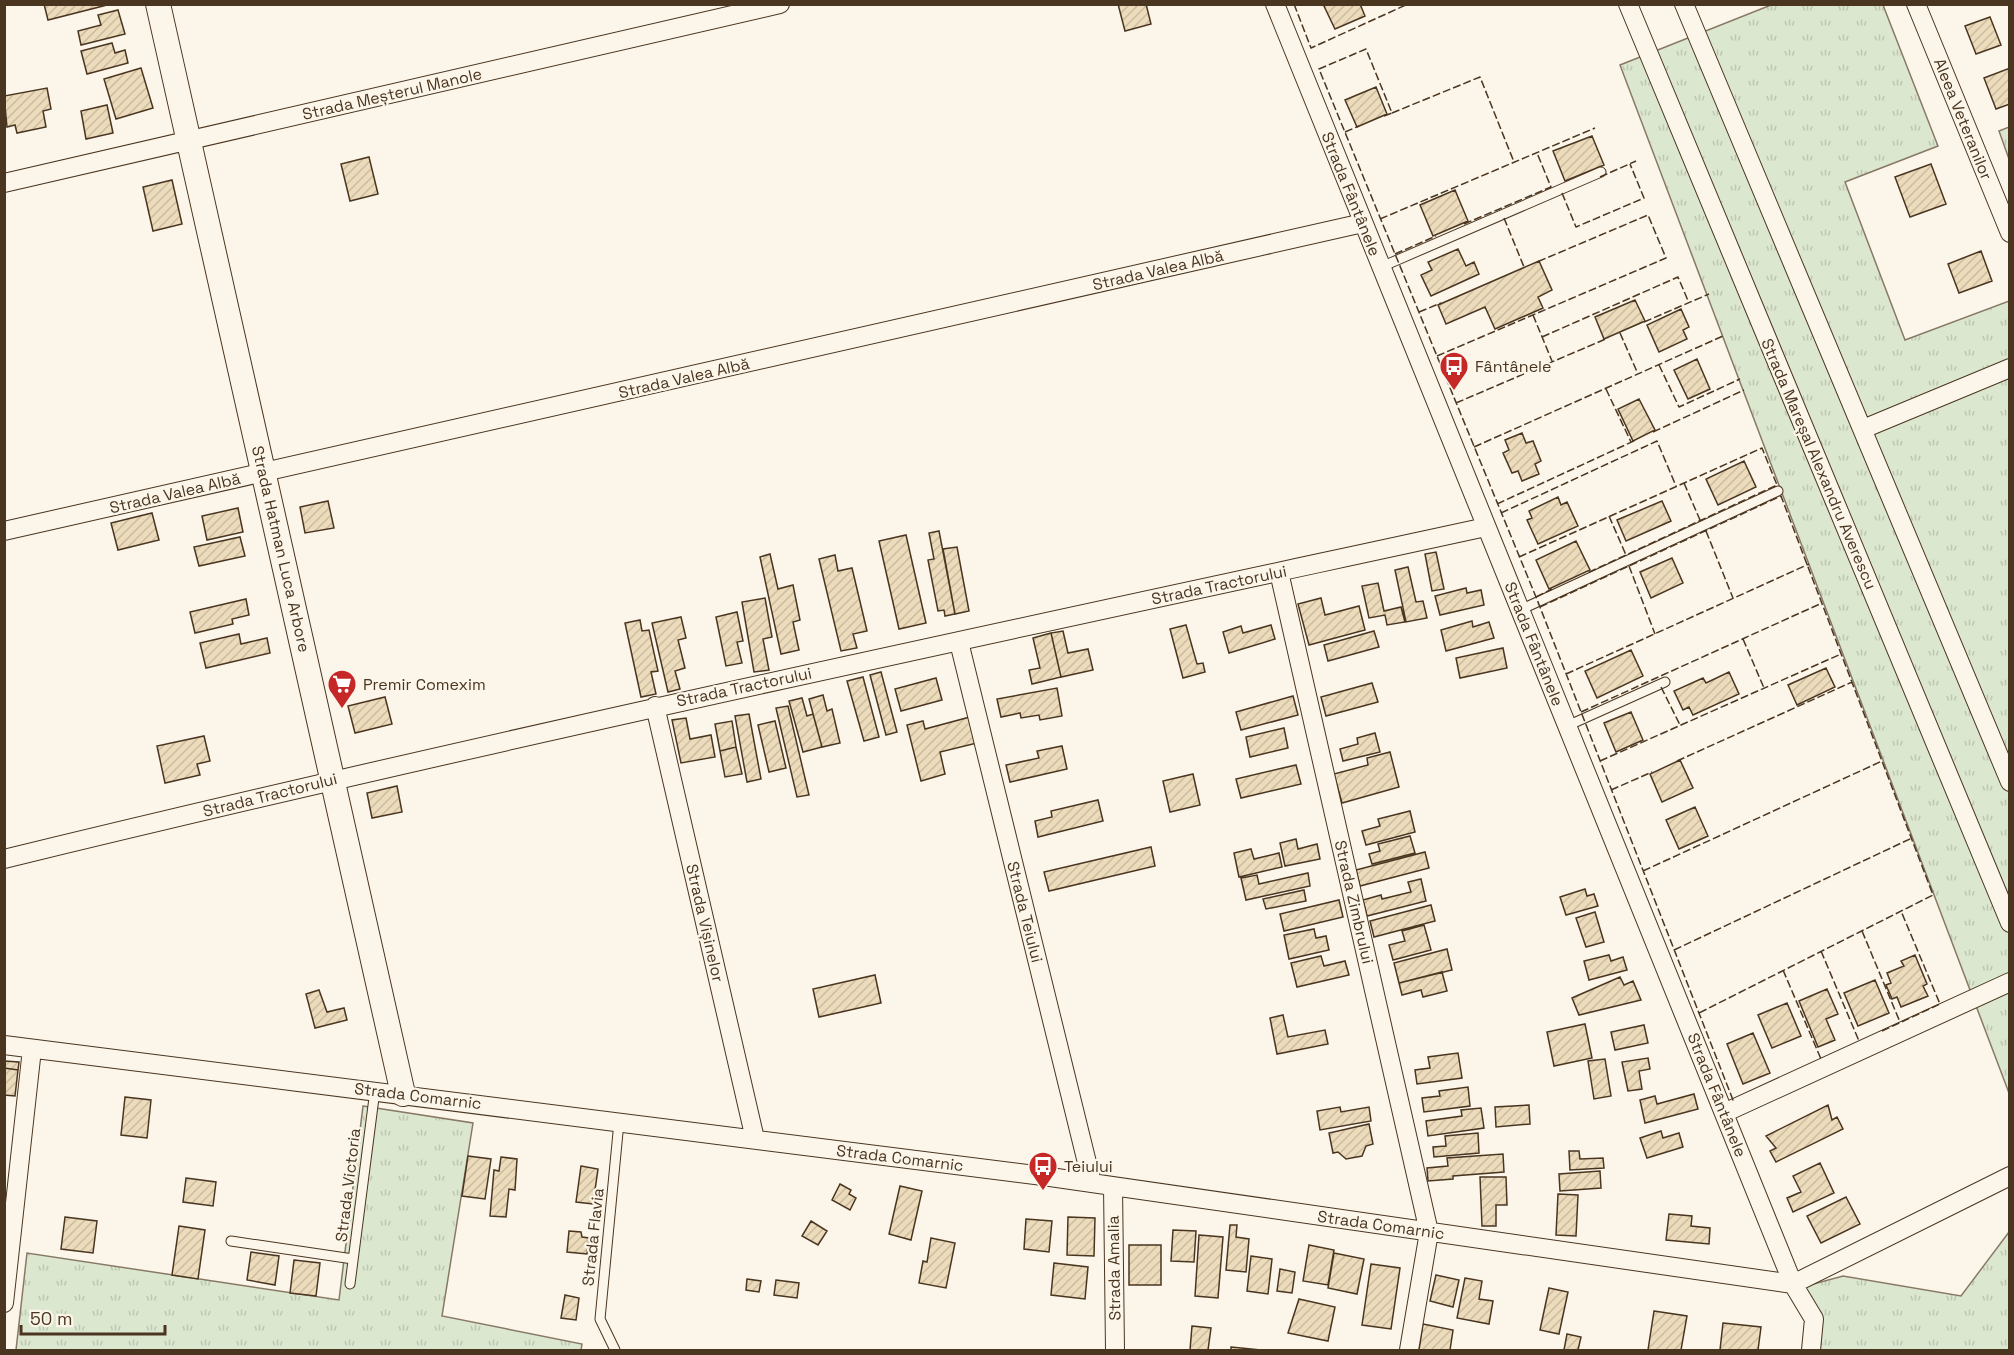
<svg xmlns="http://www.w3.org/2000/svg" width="2014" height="1355" font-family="'Space Grotesk',sans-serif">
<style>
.grass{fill:url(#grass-tufts);stroke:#887966;stroke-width:1.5}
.building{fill:url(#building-hatch);stroke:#4a3520;stroke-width:1.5}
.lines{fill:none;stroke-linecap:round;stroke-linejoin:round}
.lane-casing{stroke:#4a3520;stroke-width:11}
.street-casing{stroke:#4a3520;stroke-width:20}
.secondary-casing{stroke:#4a3520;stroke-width:26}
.lane{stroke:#fbf6e9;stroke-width:9}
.street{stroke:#fbf6e9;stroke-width:18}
.secondary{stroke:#fbf6e9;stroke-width:24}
.fence{stroke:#4a3520;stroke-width:1.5;stroke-dasharray:8 3;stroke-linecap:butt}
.labels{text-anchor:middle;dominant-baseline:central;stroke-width:4.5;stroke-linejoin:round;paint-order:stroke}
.street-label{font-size:16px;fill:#4a3520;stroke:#fbf6e9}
.poi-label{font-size:16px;fill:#4a3520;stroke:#fbf6e9;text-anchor:start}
</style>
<defs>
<pattern id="grass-tufts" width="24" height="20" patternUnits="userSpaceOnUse" patternTransform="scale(1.5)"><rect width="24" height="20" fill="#dce7d0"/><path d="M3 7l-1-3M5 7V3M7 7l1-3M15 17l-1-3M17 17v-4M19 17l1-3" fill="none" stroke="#bec7b2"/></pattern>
<pattern id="building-hatch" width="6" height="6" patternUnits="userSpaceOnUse" patternTransform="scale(1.5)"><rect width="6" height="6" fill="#ecdcbc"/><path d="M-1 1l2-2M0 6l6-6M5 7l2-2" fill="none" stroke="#ccbda1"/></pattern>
</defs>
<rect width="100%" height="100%" fill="#fbf6e9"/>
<path class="grass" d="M1771 5H1883L1938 146 1845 182 1905 340 2009 301V1093L1620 65Z
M2009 127V159L1999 131Z
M363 1106 473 1123 442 1316 582 1344 581 1350H16L27 1253 339 1300Z
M2009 1232V1350H1809L1806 1286 1843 1276 1961 1296Z"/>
<path class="building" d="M44 4H111L48 20Z
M1118 4H1146L1151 24 1125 31Z
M1323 4H1360L1365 16 1335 29Z
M118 10 125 34 81 45 78 31 101 25 98 15Z
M1990 17 2001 45 1976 54 1965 26Z
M112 43 115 53 125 50 128 63 87 74 81 51Z
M141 68 153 108 116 119 104 79Z
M2010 68V104L1996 109 1984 78Z
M1376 87 1387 114 1357 127 1345 100Z
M47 88 51 109 43 111 46 127 17 133 15 125 7 127 4 96Z
M107 105 113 133 86 139 81 111Z
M1592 136 1604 165 1565 181 1553 151Z
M369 157 378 194 350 201 341 164Z
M1931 164 1946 204 1910 217 1895 177Z
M172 180 182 224 153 231 143 187Z
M1455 190 1468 221 1433 236 1420 205Z
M1458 249 1466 266 1474 262 1479 274 1431 296 1421 275 1432 270 1428 262Z
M1981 251 1992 281 1959 293 1948 264Z
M1539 261 1552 290 1538 297 1543 308 1495 329 1485 307 1446 324 1438 305Z
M1635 300 1645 321 1604 339 1595 317Z
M1681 309 1689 327 1683 330 1687 339 1659 352 1647 325Z
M1697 359 1710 389 1688 399 1674 370Z
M1639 399 1655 430 1633 441 1618 409Z
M1522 433 1526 443 1533 441 1541 461 1535 464 1539 474 1522 481 1518 471 1512 473 1503 453 1509 450 1505 440Z
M1744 461 1756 487 1718 505 1706 479Z
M1558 497 1561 505 1567 502 1578 526 1538 544 1527 520 1532 518 1529 511Z
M328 501 334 528 305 533 300 507Z
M1662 501 1671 521 1626 541 1617 520Z
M238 508 243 532 207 540 202 516Z
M152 513 159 540 118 550 111 523Z
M939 531 955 614 945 616 944 610 938 611 928 560 934 559 929 533Z
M906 535 926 623 899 629 879 541Z
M240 537 245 556 199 566 194 547Z
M1576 541 1590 570 1549 589 1536 560Z
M957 547 969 611 955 614 943 549Z
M1436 552 1444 589 1432 591 1425 554Z
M770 554 778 589 793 585 800 620 793 622 799 650 781 654 760 557Z
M835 555 838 571 852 568 867 631 853 634 857 648 841 651 819 559Z
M1672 558 1683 583 1651 598 1640 572Z
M1408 567 1416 602 1423 601 1427 618 1406 622 1395 570Z
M1378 583 1384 611 1401 607 1405 622 1387 625 1385 615 1369 618 1362 586Z
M1466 588 1467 593 1481 590 1484 605 1440 615 1435 596Z
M765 598 772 637 763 639 769 670 754 672 742 602Z
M1321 598 1325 615 1359 606 1365 630 1309 645 1298 604Z
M246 599 249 615 232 619 233 624 195 633 190 612Z
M737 612 743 641 737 642 742 663 726 666 716 617Z
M681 617 686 638 678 640 685 668 675 671 680 689 668 692 652 623Z
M640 620 642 631 649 630 658 671 651 672 656 694 641 697 625 623Z
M1472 621 1473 627 1489 622 1494 638 1446 651 1441 630Z
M1186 625 1197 664 1203 663 1205 672 1183 678 1170 629Z
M1271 625 1275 639 1229 653 1223 632 1241 626 1243 633Z
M1063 631 1068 653 1088 649 1093 670 1061 677 1051 633Z
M1374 631 1379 647 1328 661 1324 645Z
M1051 633 1061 677 1032 684 1029 670 1040 668 1033 638Z
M239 634 241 644 267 638 270 653 206 668 200 643Z
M1503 648 1507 668 1460 678 1456 658Z
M1631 650 1643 676 1597 698 1585 671Z
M1826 668 1835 687 1797 705 1788 685Z
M881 672 897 732 886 735 870 675Z
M1729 672 1739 694 1693 715 1689 707 1683 710 1674 691 1703 678 1706 683Z
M863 677 879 737 864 741 847 681Z
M936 678 942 700 901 711 895 689Z
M1372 683 1378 702 1326 716 1321 697Z
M1057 688 1062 716 1040 720 1039 715 1021 718 1020 713 1001 717 997 699Z
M823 695 827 711 832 709 840 743 822 747 809 699Z
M1293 696 1298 715 1241 730 1236 712Z
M385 697 392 724 355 733 348 706Z
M802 698 807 716 813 714 822 747 803 752 789 701Z
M788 706 809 795 797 797 776 708Z
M1631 712 1643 740 1616 752 1604 723Z
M749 714 761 779 747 782 735 716Z
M970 717 977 743 940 752 945 774 921 781 907 725 923 721 925 729Z
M686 718 690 739 711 735 715 757 681 763 672 720Z
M732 721 736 747 720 751 715 724Z
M775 721 786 768 769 772 758 725Z
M1284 728 1288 748 1250 757 1246 737Z
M1375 733 1380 752 1343 761 1340 749 1358 744 1357 738Z
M204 736 210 761 197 764 200 775 165 783 157 746Z
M1062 746 1067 769 1010 782 1006 765 1039 758 1037 751Z
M736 747 742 774 725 777 720 751Z
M1390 752 1399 787 1342 803 1334 774 1368 765 1367 758Z
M1680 760 1693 788 1662 802 1650 774Z
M1296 765 1301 784 1241 798 1236 779Z
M1193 774 1200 805 1170 812 1163 781Z
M397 786 402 812 372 818 367 793Z
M1098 800 1103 821 1038 837 1035 821 1052 817 1051 811Z
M1695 807 1708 836 1679 849 1666 820Z
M1410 811 1415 832 1366 845 1362 831 1380 826 1378 819Z
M1410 836 1415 853 1372 864 1369 854 1380 851 1378 844Z
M1296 839 1298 849 1317 844 1320 859 1285 866 1280 843Z
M1151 847 1155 866 1049 891 1044 872Z
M1251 849 1254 859 1279 853 1282 867 1239 877 1234 853Z
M1425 852 1429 868 1360 886 1356 870Z
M1308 873 1310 886 1246 900 1241 878 1257 875 1259 884Z
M1421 879 1426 901 1367 916 1363 900 1381 895 1382 899 1411 892 1408 882Z
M1585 889 1587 896 1594 894 1598 906 1566 915 1560 897Z
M1304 890 1306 901 1266 909 1263 899Z
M1339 900 1343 917 1284 931 1280 914Z
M1431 905 1435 921 1374 937 1370 921Z
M1595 912 1604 942 1586 947 1576 918Z
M1424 925 1431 950 1393 960 1389 945 1405 941 1402 931Z
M1314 929 1316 938 1326 936 1329 950 1289 959 1284 935Z
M1447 949 1452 970 1399 983 1394 963Z
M1609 955 1611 961 1623 957 1627 970 1589 980 1584 961Z
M1915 955 1927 984 1923 986 1928 996 1901 1007 1897 997 1892 999 1886 985 1891 983 1887 973 1904 966 1901 961Z
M1321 956 1324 966 1345 961 1349 975 1297 987 1291 963Z
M1442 972 1447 991 1423 997 1421 990 1402 995 1399 983Z
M875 975 881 1003 819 1017 813 989Z
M1620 977 1624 985 1633 981 1641 1000 1579 1015 1572 998Z
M1875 980 1889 1013 1858 1026 1844 993Z
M1827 989 1838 1014 1826 1019 1835 1040 1818 1047 1799 1001Z
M319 990 327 1012 344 1008 347 1020 315 1028 306 994Z
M1787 1003 1801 1036 1772 1048 1758 1015Z
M1283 1015 1288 1037 1325 1030 1328 1044 1277 1054 1270 1018Z
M1585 1024 1592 1058 1554 1066 1547 1032Z
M1644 1025 1648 1043 1615 1050 1611 1032Z
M1753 1033 1770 1073 1743 1084 1727 1044Z
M1458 1053 1462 1078 1417 1084 1415 1070 1430 1068 1428 1057Z
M1648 1058 1650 1069 1639 1071 1642 1089 1628 1091 1622 1062Z
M1605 1059 1611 1096 1594 1099 1588 1061Z
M4 1061 19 1062 18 1070 4 1068Z
M4 1068 18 1070 15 1096 4 1095Z
M1468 1087 1470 1106 1424 1112 1422 1098 1440 1096 1439 1091Z
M1694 1094 1698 1109 1645 1123 1640 1100 1655 1096 1657 1104Z
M125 1097 151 1100 147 1138 121 1135Z
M1529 1105 1530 1124 1496 1127 1495 1107Z
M1828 1105 1832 1120 1837 1117 1843 1129 1776 1162 1770 1151 1776 1148 1766 1136Z
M1340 1107 1341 1112 1369 1107 1371 1121 1320 1130 1317 1111Z
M1481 1108 1484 1128 1428 1136 1426 1121 1462 1116 1461 1110Z
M1369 1124 1373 1144 1366 1146 1362 1156 1346 1159 1338 1152 1333 1153 1329 1133Z
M1661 1131 1663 1138 1679 1133 1683 1147 1647 1158 1640 1138Z
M1478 1133 1479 1153 1434 1157 1433 1147 1446 1146 1445 1136Z
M1569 1151H1579L1580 1159 1603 1158 1604 1168 1570 1170Z
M1503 1154 1504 1172 1453 1176V1179L1428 1181 1427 1168 1448 1166 1447 1158Z
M468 1156 491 1159 485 1199 462 1196Z
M501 1157 517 1159 515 1190 509 1189 506 1217 490 1216 494 1170 499 1171Z
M1820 1163 1834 1193 1793 1212 1787 1198 1801 1192 1793 1176Z
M581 1166 598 1169 593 1204 576 1202Z
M1600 1171 1601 1188 1560 1191 1559 1174Z
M1480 1177H1506L1507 1205H1496V1226H1482Z
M186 1178 216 1182 213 1206 183 1202Z
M840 1184 851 1190 849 1194 856 1198 850 1210 832 1200Z
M900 1186 922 1191 911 1240 889 1234Z
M1558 1194 1578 1195 1576 1236 1556 1235Z
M1846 1197 1860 1224 1821 1243 1807 1216Z
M1669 1214 1692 1216 1691 1226 1710 1228 1709 1244 1666 1240Z
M65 1217 97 1221 93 1253 61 1249Z
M1068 1217 1095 1218 1094 1256 1067 1255Z
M1026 1219 1052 1221 1049 1252 1024 1249Z
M811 1221 827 1231 818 1245 802 1236Z
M1230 1225H1237L1236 1237 1249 1239 1246 1272 1226 1270Z
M179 1226 205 1230 198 1279 172 1275Z
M1173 1230 1196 1231 1194 1262 1171 1261Z
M569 1231 581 1232 582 1237 589 1238 587 1254 567 1252Z
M1199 1235 1223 1237 1218 1298 1195 1296Z
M931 1238 955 1243 946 1288 919 1283 923 1261 927 1262Z
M1129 1245H1161V1285H1129Z
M1309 1245 1334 1250 1328 1285 1303 1281Z
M251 1252 279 1256 275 1285 247 1280Z
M1334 1253 1364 1259 1357 1294 1328 1288Z
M1251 1256 1272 1259 1268 1294 1247 1291Z
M294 1260 320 1263 316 1296 290 1293Z
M1054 1263 1088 1267 1085 1299 1051 1295Z
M1371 1264 1400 1268 1391 1329 1362 1325Z
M1280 1269 1295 1272 1292 1293 1277 1291Z
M1436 1275 1459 1280 1453 1307 1430 1301Z
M1465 1278 1482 1281 1479 1299 1493 1301 1489 1324 1457 1318Z
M747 1279 761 1281 759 1292 746 1290Z
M776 1280 799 1283 797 1298 774 1295Z
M1549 1288 1568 1292 1559 1334 1540 1330Z
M565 1295 579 1298 576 1320 561 1318Z
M1299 1299 1335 1307 1328 1341 1288 1333Z
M1654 1311 1687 1316 1681 1350H1648Z
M1723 1323 1761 1327 1758 1350H1720Z
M1423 1324 1453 1330 1450 1350H1419Z
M1192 1326 1211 1328 1208 1350H1190Z
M1567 1334 1581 1337 1578 1350H1564Z
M1231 1347 1261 1350H1231Z"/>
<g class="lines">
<g class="lane-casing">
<path id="lane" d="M1381 267 1601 172
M1520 610 1778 491
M1567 726 1665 682
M231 1241 353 1259
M350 1284 375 1090
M615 1350 600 1319 619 1122"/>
</g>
<g class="street-casing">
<path id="street" d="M1275 4 1793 1284 1814 1319 1811 1350
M1628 4 2010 923
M1684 4 2010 782
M1916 4 2010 233
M4 183 780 4
M1863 429 2010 368
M4 531 1363 223
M1279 572 1429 1232 1409 1350
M959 642 1092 1183
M655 706 755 1139
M4 859C496 739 991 634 1486 527
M4 1045 1043 1176 1793 1284
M1724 1113 2010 982
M1113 1186 1115 1350
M1793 1284 2010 1176
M4 1303 32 1049"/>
</g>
<g class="secondary-casing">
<path id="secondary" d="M158 4 403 1094"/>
</g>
<use href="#lane" class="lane"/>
<use href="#street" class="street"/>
<use href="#secondary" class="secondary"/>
<path class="fence" d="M1294 4 1311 48 1408 4
M1392 113 1480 77 1514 162
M1384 116 1392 113 1366 49 1319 69 1536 597 1733 1100 1735 1099
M1345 132 1359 126
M1600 177 1636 161
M1562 193 1576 227 1644 198 1630 164
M1504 218 1524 267
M1380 219 1595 128
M1464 224 1551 187 1537 153
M1395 254 1436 236
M1419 312 1441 303
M1533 315 1552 361
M1644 322 1709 294
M1620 333 1638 374
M1542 337 1678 277 1689 303
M1437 356 1666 258 1648 215 1537 262
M1659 365 1679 407 1740 379
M1606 389 1631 442
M1456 403 1608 338
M1653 432 1744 390
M1474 447 1723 336
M1684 483 1700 520
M1497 504 1636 440
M1501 513 1657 441 1676 486
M1609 516 1626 555
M1706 531 1733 598
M1519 557 1762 448 1777 485 1587 573
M1629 566 1655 634
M1536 597 1552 589
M1540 607 1781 496 1933 895 1699 1013
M1743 639 1764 688
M1566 674 1809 564
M1661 687 1680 725
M1581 712 1822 603
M1600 761 1841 654
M1677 761 1852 682
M1611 790 1652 772
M1643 871 1882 761
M1862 931 1900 1022
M1674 950 1912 838
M1821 951 1859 1041
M1783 970 1821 1059
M1882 1031 1940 1004 1901 911"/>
</g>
<defs>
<g id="bus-pin" transform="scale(1.5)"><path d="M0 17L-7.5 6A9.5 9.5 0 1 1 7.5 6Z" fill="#c62828" stroke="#fbf6e9"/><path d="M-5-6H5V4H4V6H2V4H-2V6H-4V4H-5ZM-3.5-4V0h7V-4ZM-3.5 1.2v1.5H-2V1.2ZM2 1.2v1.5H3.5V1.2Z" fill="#fff"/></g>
<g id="supermarket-pin" transform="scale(1.5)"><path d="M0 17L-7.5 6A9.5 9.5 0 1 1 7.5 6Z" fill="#c62828" stroke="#fbf6e9"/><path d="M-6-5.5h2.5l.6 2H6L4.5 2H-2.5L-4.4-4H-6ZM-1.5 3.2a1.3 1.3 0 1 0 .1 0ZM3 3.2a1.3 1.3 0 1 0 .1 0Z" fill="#fff"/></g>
</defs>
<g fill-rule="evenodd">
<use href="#bus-pin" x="1454" y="366"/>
<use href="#supermarket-pin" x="342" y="684"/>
<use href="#bus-pin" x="1043" y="1166"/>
</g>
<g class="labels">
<g class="street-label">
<text transform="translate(392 94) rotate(-13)">Strada Meșterul Manole</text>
<text transform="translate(1963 119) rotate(68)">Aleea Veteranilor</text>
<text transform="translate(1351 194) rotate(68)">Strada Fântânele</text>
<text transform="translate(1158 270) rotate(-13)">Strada Valea Albă</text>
<text transform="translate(684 378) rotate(-13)">Strada Valea Albă</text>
<text transform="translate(1819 464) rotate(67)">Strada Mareșal Alexandru Averescu</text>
<text transform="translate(175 493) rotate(-13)">Strada Valea Albă</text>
<text transform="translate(281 549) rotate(77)">Strada Hatman Luca Arbore</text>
<text transform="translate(1219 585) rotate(-12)">Strada Tractorului</text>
<text transform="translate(1534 644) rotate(68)">Strada Fântânele</text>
<text transform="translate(744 687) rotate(-12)">Strada Tractorului</text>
<text transform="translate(270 795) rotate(-14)">Strada Tractorului</text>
<text transform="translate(1354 902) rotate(77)">Strada Zimbrului</text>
<text transform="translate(1025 912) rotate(76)">Strada Teiului</text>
<text transform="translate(705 923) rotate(77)">Strada Vișinelor</text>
<text transform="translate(1717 1095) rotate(68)">Strada Fântânele</text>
<text transform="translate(418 1096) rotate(7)">Strada Comarnic</text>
<text transform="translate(900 1158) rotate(7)">Strada Comarnic</text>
<text transform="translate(348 1185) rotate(-83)">Strada Victoria</text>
<text transform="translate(1381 1225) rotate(8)">Strada Comarnic</text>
<text transform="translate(593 1237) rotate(-84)">Strada Flavia</text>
<text transform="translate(1114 1268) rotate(-91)">Strada Amalia</text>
</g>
<g class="poi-label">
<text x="1475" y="366">Fântânele</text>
<text x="363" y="684">Premir Comexim</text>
<text x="1064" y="1166">Teiului</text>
</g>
</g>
<rect width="2014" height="1355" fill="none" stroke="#4a3520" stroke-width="12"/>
<path d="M21 1325v9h144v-9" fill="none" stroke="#4a3520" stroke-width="3"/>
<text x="30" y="1325" font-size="18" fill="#4a3520" stroke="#fbf6e9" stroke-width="4.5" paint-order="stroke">50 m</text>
</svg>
